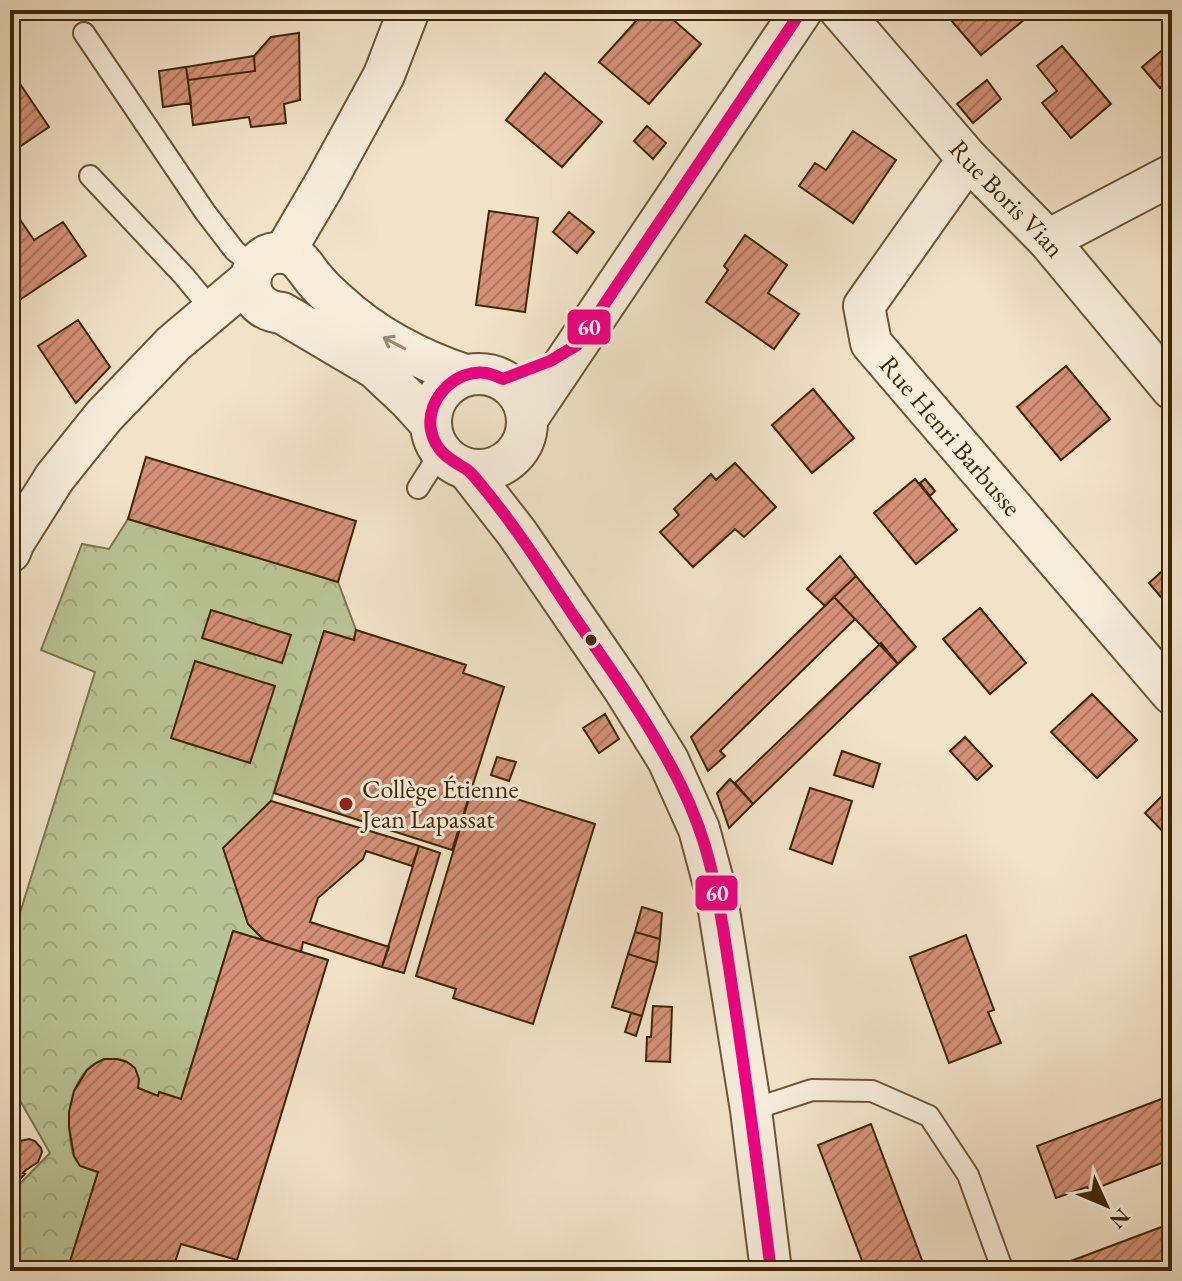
<svg xmlns="http://www.w3.org/2000/svg" width="1182" height="1281" font-family="'EB Garamond',serif">
<style>
.forest{fill:url(#forest-crowns);stroke:#7b764e;stroke-width:2}
.building{fill:url(#building-hatch);stroke:#3d2707;stroke-width:2}
.lines{fill:none;stroke-linecap:round;stroke-linejoin:round}
.service-casing{stroke:#6a5637;stroke-width:24}
.minor-casing{stroke:#6a5637;stroke-width:44}
.service{stroke:#f7eddb;stroke-width:20}
.minor{stroke:#f7eddb;stroke-width:40}
.bus-1-casing{stroke:#f7eddb;stroke-width:18}
.bus-1{stroke:#ed0082;stroke-width:12}
.oneway{stroke:#9a8a71}
.bus-dot{fill:#3d2707;stroke:#f7eddb;stroke-width:3}
.poi-dot{fill:#8f2418;stroke:#f7eddb;stroke-width:3}
.labels{text-anchor:middle;dominant-baseline:central;stroke-width:6;stroke-linejoin:round;paint-order:stroke}
.street-label{font-size:26px;fill:#3d2707;stroke:#f7eddb}
.poi-label{font-size:26px;fill:#3d2707;stroke:#f7eddb;text-anchor:start}
.line-badge{stroke:#f7eddb;stroke-width:3}
.badge-label{font-size:22px;text-anchor:middle;font-weight:bold;fill:#fff}
</style>
<defs>
<pattern id="forest-crowns" width="20" height="18" patternUnits="userSpaceOnUse" patternTransform="scale(2)"><rect width="20" height="18" fill="#b9c496"/><path d="M2 6a3 3 0 1 1 6 0M12 15a3 3 0 1 1 6 0" fill="none" stroke="#a0a880"/></pattern>
<pattern id="building-hatch" width="6" height="6" patternUnits="userSpaceOnUse" patternTransform="scale(2)"><rect width="6" height="6" fill="#d59077"/><path d="M-1 1l2-2M0 6l6-6M5 7l2-2" fill="none" stroke="#ae7660"/></pattern>
</defs>
<rect width="100%" height="100%" fill="#f2e3c8"/>
<filter id="stains"><feTurbulence type="fractalNoise" baseFrequency=".0025" numOctaves="4"/><feColorMatrix values="0 0 0 0 .2 0 0 0 0 .09 0 0 0 0 .02 0 0 0 .5 -.17"/></filter>
<radialGradient id="worn" r=".72"><stop offset=".6" stop-color="#630" stop-opacity="0"/><stop offset="1" stop-color="#630" stop-opacity=".3"/></radialGradient>
<path class="forest" d="M128 519 338 582 356 630 354 640 324 631 271 801 224 848 248 924 264 940 233 931 181 1099 160 1092 158 1096 138 1088C143 1056 105 1050 86 1071 70 1089 68 1114 70 1137 72 1159 76 1167 98 1172L67 1271H10V1194L50 1153 10 1083V945L95 672 41 650 82 544 109 549Z"/>
<path class="building" d="M646 10H662L701 44 649 104 599 62Z
M960 10H1036L981 55 950 19Z
M299 33 300 100 284 104 286 123 251 127 249 117 193 125 188 80 255 71 254 56 271 37Z
M1172 42V78L1160 88 1142 67Z
M1062 46 1111 104 1071 138 1042 103 1057 91 1037 66Z
M254 56 255 71 188 80 186 67Z
M186 67 191 103 163 107 159 71Z
M10 69 49 127 15 150 17 155 10 160Z
M545 73 602 122 562 167 506 120Z
M987 80 1001 99 973 123 957 104Z
M647 126 666 143 653 159 634 141Z
M853 131 896 160 853 223 799 186 815 163 826 170Z
M10 204 21 221 10 228Z
M489 211 538 218 525 312 476 305Z
M569 212 594 232 577 253 553 232Z
M21 221 34 240 63 222 86 256 18 301 10 290V228Z
M745 235 787 265 768 293 799 314 774 349 706 302 728 270 724 266Z
M78 320 110 367 76 403 38 346Z
M1066 366 1110 419 1061 460 1017 407Z
M813 389 854 438 812 473 772 425Z
M146 457 356 521 338 582 128 519Z
M735 463 776 507 744 537 735 529 693 567 660 532 679 515 674 509 711 474 716 480Z
M915 479 957 530 916 564 874 513Z
M925 479 935 491 930 496 920 483Z
M840 556 856 576 825 606 807 589Z
M1170 564 1172 566V610L1149 583Z
M856 576 916 647 898 664 834 597Z
M834 597 855 619 720 751 725 756 708 771 691 737Z
M980 608 1026 663 990 694 943 639Z
M211 610 291 635 282 663 202 638Z
M356 630 466 665 463 673 504 687 452 850 274 793 324 631 354 640Z
M881 643 898 664 753 804 735 783Z
M195 661 275 686 250 763 171 738Z
M1092 694 1137 740 1097 778 1051 732Z
M605 714 619 739 599 753 583 728Z
M965 737 992 766 977 780 950 751Z
M842 751 880 764 873 787 834 775Z
M497 757 516 762 509 781 491 775Z
M730 779 753 804 729 828 717 793Z
M473 785 595 824 533 1024 453 998 456 989 416 976Z
M1172 786V841L1145 813Z
M810 788 852 801 832 864 790 849Z
M271 801 419 846 412 866 366 851 363 859 318 898 310 922 389 947 382 967 303 942 301 952 264 940 248 924 223 848Z
M419 846 440 853 404 973 382 967Z
M642 907 662 913 660 939 635 932Z
M233 931 328 960 237 1260 181 1244 172 1271H67L98 1172 80 1166 74 1156 69 1127V1112L74 1091 87 1070 96 1063 104 1059H117L127 1062 135 1068 139 1079 138 1088 158 1096 159 1092 181 1099Z
M635 932 660 939 657 963 628 954Z
M966 935 994 1010 988 1012 1001 1043 949 1063 910 957Z
M628 954 657 963 642 1016 612 1007Z
M653 1006 672 1007 670 1062 646 1061 647 1037H651Z
M631 1013 642 1016 636 1036 625 1032Z
M1172 1095V1159L1089 1191 1087 1187 1056 1198 1037 1146Z
M871 1124 926 1271H866L818 1145Z
M10 1127 20 1141 29 1139 35 1141 41 1148 42 1152 38 1162 26 1170 23 1173 25 1174 10 1189Z
M1172 1223V1271H1048L1047 1270Z"/>
<g class="lines">
<g class="service-casing">
<path id="service" d="M84 33 205 212 235 251 255 267
M90 176 184 276 213 311
M418 488 441 452
M751 1110 812 1090 872 1091 929 1116 968 1175 1003 1271"/>
</g>
<g class="minor-casing">
<g id="minor">
<path id="s1" d="M840 10 968 159 1048 240 1172 389"/>
<path id="s2" d="M968 159 864 306 871 343 1172 694"/>
<path d="M1048 240 1172 175"/>
<path d="M284 253 324 185 384 75 409 10"/>
<circle cx="479" cy="422" r="48"/>
<path d="M527 419 802 10"/>
<path d="M430 423 409 400 375 368 282 313C234 308 246 249 283 253 300 254 305 269 315 280 321 288 329 295 337 302 372 335 419 360 465 375"/>
<path d="M467 469 517 533 624 689 668 760 699 829 716 892 751 1110 771 1271"/>
<path d="M10 552 14 542 55 477 104 416 173 344 250 279"/>
</g>
</g>
<use href="#service" class="service"/>
<use href="#minor" class="minor"/>
<g class="bus-1-casing">
<path id="bus-1" d="M771 1271C760 1185 749 1099 736 1013 727 957 721 900 705 846 695 813 680 781 663 752 636 704 604 660 573 615 544 571 516 527 482 486 477 480 472 473 466 469 449 459 435 451 431 430 425 400 456 368 486 373 492 374 498 377 503 379L550 361 577 345 802 10"/>
</g>
<use href="#bus-1" class="bus-1"/>
</g>
<defs><path id="oneway-shaft" d="M-6 0H5M1.5-3L5.5 0L1.5 3" fill="none" stroke-width="1.6" stroke-linecap="round" stroke-linejoin="round" transform="scale(2)"/></defs>
<use class="oneway" href="#oneway-shaft" transform="translate(394 343) rotate(-152)"/>
<circle class="bus-dot" cx="591" cy="640" r="7"/>
<circle class="poi-dot" cx="346" cy="804" r="8"/>
<g class="labels">
<g class="street-label">
<text stroke="none"><textPath href="#s1" startOffset="252">Rue Boris Vian</textPath></text>
<text stroke="none"><textPath href="#s2" startOffset="340">Rue Henri Barbusse</textPath></text>
</g>
<g class="poi-label">
<text x="362" y="789">Collège Étienne<tspan x="362" dy="30">Jean Lapassat</tspan></text>
</g>
</g>
<g class="line-badge">
<rect x="566" y="308" width="46" height="38" rx="8" fill="#ed0082"/>
<rect x="694" y="874" width="45" height="38" rx="8" fill="#ed0082"/>
</g>
<g class="badge-label">
<text x="589" y="335">60</text>
<text x="717" y="901">60</text>
</g>
<rect width="1182" height="1281" fill="none" stroke="#f2e3c8" stroke-width="40"/>
<rect x="12" y="12" width="1158" height="1257" fill="none" stroke="#3d2707" stroke-width="4"/>
<rect x="20" y="20" width="1142" height="1241" fill="none" stroke="#3d2707" stroke-width="2"/>
<g transform="translate(1106 1205) rotate(134)" stroke="#f7eddb" stroke-width="6" paint-order="stroke">
<path d="M0-6L14 30L0 20L-14 30Z" fill="#3d2707"/>
<text y="-12" font-size="22" font-weight="bold" text-anchor="middle" fill="#3d2707">N</text>
</g>
<rect width="100%" height="100%" filter="url(#stains)"/>
<rect width="100%" height="100%" fill="url(#worn)"/>
</svg>
